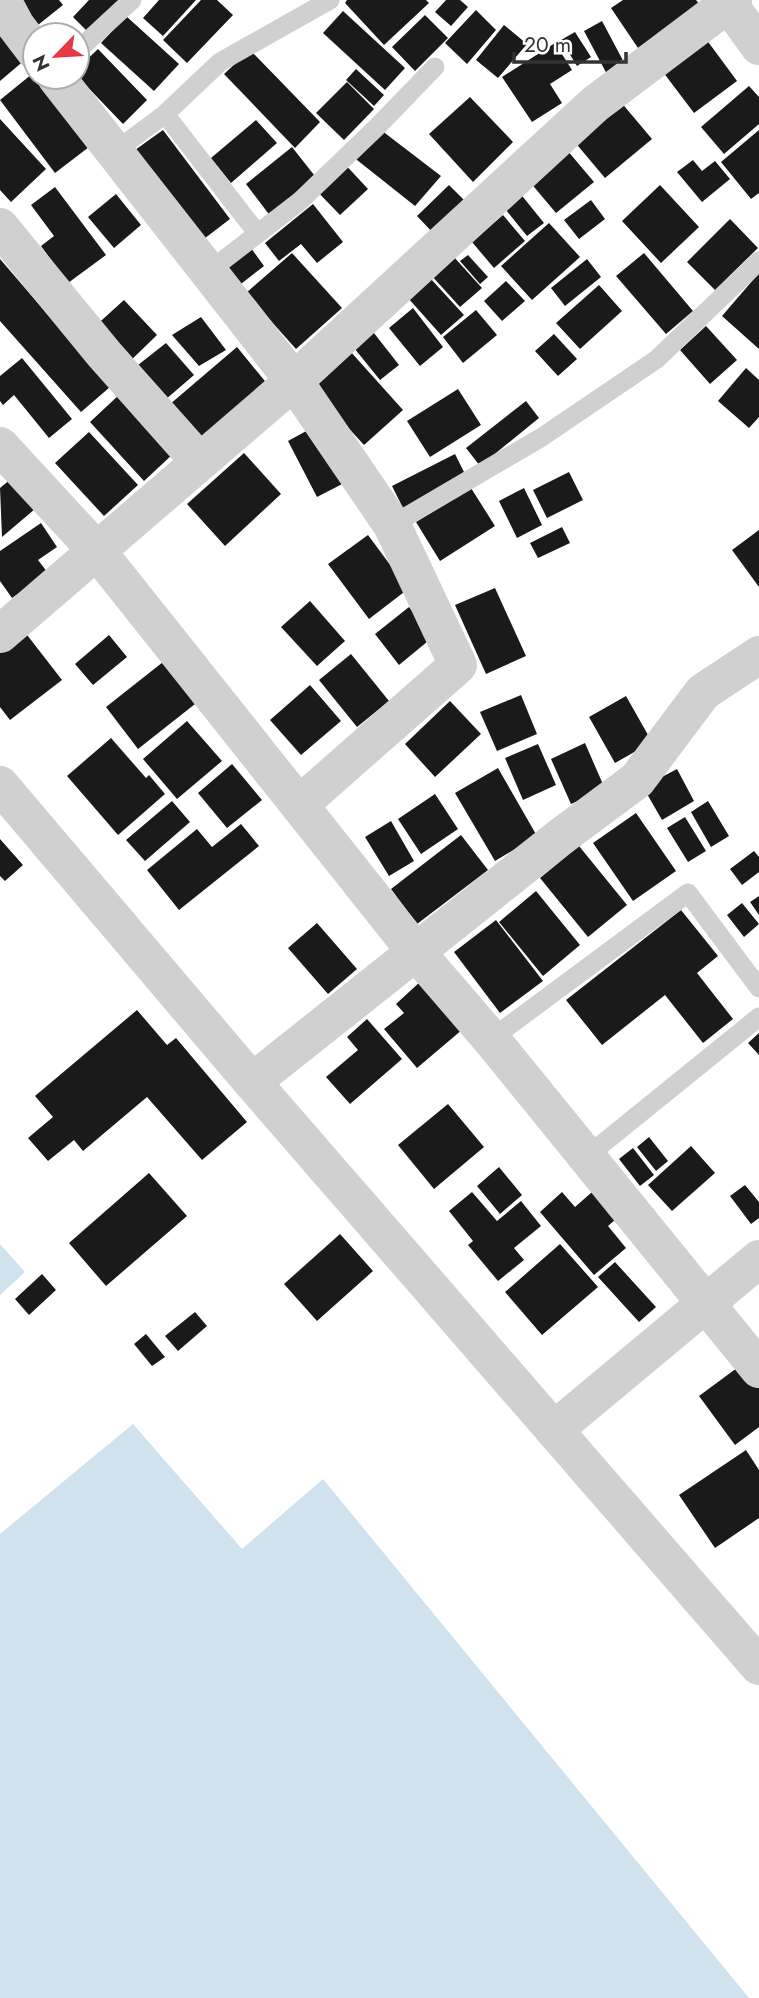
<svg xmlns="http://www.w3.org/2000/svg" width="759" height="1998" font-family="Jost,sans-serif">
<style>
.water{fill:#cfe2ee}
.building{fill:#1a1a1a}
.lines{fill:none;stroke-linecap:round;stroke-linejoin:round}
.service{stroke:#d0d0d0;stroke-width:19}
.minor{stroke:#d0d0d0;stroke-width:38}
.tertiary{stroke:#d0d0d0;stroke-width:38}
</style>
<rect width="100%" height="100%" fill="#fff"/>
<path class="water" d="M0 1244 25 1272 0 1295Z
M133 1424 242 1549 323 1479 749 1998H0V1534Z"/>
<path class="building" d="M18 0H59L63 5 38 25Z
M89 0H119L88 32 73 17Z
M159 0H196L163 36 143 18Z
M201 0H217L233 15 187 63 163 40Z
M347 0H426L429 3 384 45 345 3Z
M446 0H460L468 7 451 26 435 12Z
M623 0H696L700 5 638 48 611 8Z
M476 10 496 30 467 64 445 43Z
M343 11 405 68 385 90 323 33Z
M425 15 448 38 415 71 392 47Z
M126 16 179 64 154 91 101 43Z
M602 21 627 68 609 78 584 31Z
M504 25 527 44 498 78 476 60Z
M0 29 26 59 0 81Z
M575 32 591 57 577 66 561 40Z
M706 39 737 81 694 113 663 72Z
M555 43 572 70 550 84 562 103 532 122 502 77Z
M98 49 147 100 123 124 77 76V69Z
M250 50 320 122 295 148 224 74Z
M356 69 384 95 374 106 346 80Z
M32 74 89 147 55 173 0 100Z
M347 82 374 109 344 140 316 113Z
M749 86 759 97V124L724 154 701 127Z
M470 97 513 142 473 182 429 134Z
M620 101 652 139 605 178 573 140Z
M0 119 46 169 11 202 0 190Z
M256 120 277 143 231 183 211 158Z
M377 127 441 176 415 206 352 156Z
M163 130 230 219 196 245 128 155Z
M759 130V193L751 199 721 162Z
M561 143 594 182 556 213 524 175Z
M292 147 318 180 271 217 246 184Z
M341 160 368 189 340 215 313 187Z
M693 160 702 171 715 161 730 179 702 202 677 172Z
M449 185 467 203 435 235 417 216Z
M660 185 699 227 661 263 622 221Z
M55 187 106 255 68 283 41 246 54 236 31 205Z
M519 192 544 223 527 236 502 205Z
M116 194 141 225 114 248 88 217Z
M591 200 605 219 579 239 564 220Z
M313 204 343 242 317 263 301 244 279 261 265 243Z
M503 215 525 241 494 268 472 242Z
M730 219 758 248 715 290 687 262Z
M549 223 580 257 532 300 501 266Z
M251 248 264 266 237 287 224 270Z
M292 253 342 308 296 349 246 293Z
M644 253 693 311 666 334 616 276Z
M468 255 488 277 480 284 460 261Z
M453 256 482 288 460 307 431 275Z
M0 259 110 387 81 412 0 321Z
M587 259 601 277 565 306 551 288Z
M759 273V349L722 316Z
M430 278 464 315 441 335 408 298Z
M506 281 525 301 502 321 484 301Z
M599 285 622 311 580 349 556 323Z
M124 300 157 335 126 365 92 329Z
M413 308 443 347 420 366 389 328Z
M476 310 497 335 463 363 443 337Z
M201 317 226 350 199 366 172 335Z
M706 326 737 360 710 384 680 350Z
M370 328 399 365 380 380 350 343Z
M554 334 577 359 558 376 535 351Z
M166 343 194 375 165 400 138 365Z
M237 347 269 386 201 443 169 405Z
M350 351 403 410 364 445 311 387Z
M22 358 72 419 49 438 14 395 3 405 0 401V376Z
M746 368 759 380V417L749 428 718 401Z
M458 389 481 425 430 457 407 421Z
M120 394 174 453 144 481 90 422Z
M526 401 539 418 480 466 466 448Z
M319 424 348 481 317 497 288 441Z
M89 432 138 485 104 516 55 463Z
M244 453 281 494 225 546 187 504Z
M455 454 466 476 403 508 392 486Z
M569 472 583 500 547 518 533 490Z
M17 474 42 503 2 537 0 488Z
M471 488 495 526 440 561 416 522Z
M524 488 542 525 517 538 499 501Z
M41 523 57 547 38 560 48 573 12 598 0 581V551Z
M562 527 570 543 538 558 530 543Z
M759 530V587L732 550Z
M368 535 408 589 369 619 328 564Z
M495 588 526 656 486 674 455 605Z
M310 601 345 641 317 666 281 627Z
M409 607 433 637 399 665 375 634Z
M24 631 62 680 10 720 0 707V650Z
M109 635 127 657 93 685 75 664Z
M351 654 389 701 357 727 319 680Z
M163 662 195 704 138 749 106 707Z
M310 685 341 721 301 755 270 720Z
M521 695 537 734 497 751 480 712Z
M626 696 652 742 615 763 589 717Z
M450 701 481 734 435 777 405 744Z
M187 721 222 761 177 799 143 759Z
M111 738 146 778 149 775 165 794 118 835 67 776Z
M585 743 605 789 571 804 551 759Z
M538 744 556 785 523 800 505 758Z
M232 764 262 800 227 828 198 793Z
M498 768 537 836 495 861 455 793Z
M677 769 694 801 662 820 643 787Z
M435 794 458 829 421 854 398 819Z
M172 801 190 822 145 861 126 840Z
M708 801 729 836 711 847 691 812Z
M636 813 676 871 633 901 593 843Z
M685 817 706 851 688 862 667 828Z
M391 821 414 861 389 876 365 837Z
M241 824 259 846 179 910 147 870 197 829 212 847Z
M461 835 488 870 417 924 391 889Z
M0 839 23 865 5 881 0 876Z
M579 846 627 905 588 937 540 878Z
M754 851 759 857V872L742 885 730 869Z
M536 891 580 945 543 976 499 922Z
M759 896V915L750 902Z
M742 903 759 924 744 937 727 915Z
M681 910 718 956 697 973 733 1019 703 1043 665 995 602 1045 566 1000Z
M496 920 543 981 500 1013 454 952Z
M317 923 357 969 328 994 288 948Z
M421 981 463 1029 417 1068 384 1029 404 1013 396 1004Z
M137 1010 167 1045 176 1038 247 1122 202 1160 147 1097 83 1151 74 1140 48 1161 28 1138 53 1117 35 1096Z
M367 1019 402 1059 350 1104 326 1077 358 1050 347 1037Z
M759 1033V1055L748 1043Z
M448 1104 484 1147 434 1189 398 1145Z
M649 1137 668 1161 656 1171 637 1147Z
M691 1146 715 1173 672 1211 648 1185Z
M633 1148 654 1175 640 1186 619 1159Z
M499 1167 522 1195 500 1214 477 1186Z
M149 1173 187 1216 106 1286 69 1243Z
M600 1185 624 1212 608 1226 626 1248 594 1275 540 1212 562 1192 575 1207Z
M745 1185 759 1202V1218L751 1224 730 1196Z
M472 1192 497 1221 521 1201 541 1226 514 1248 524 1260 498 1281 468 1245 473 1241 449 1211Z
M340 1234 373 1271 317 1321 284 1284Z
M560 1244 598 1287 542 1335 505 1292Z
M615 1262 656 1307 639 1322 598 1277Z
M42 1274 56 1290 29 1315 15 1299Z
M195 1312 207 1326 178 1351 165 1336Z
M146 1334 165 1357 152 1366 134 1344Z
M745 1362 759 1381V1427L735 1445 699 1396Z
M746 1450 759 1470V1518L715 1548 679 1495Z"/>
<g class="lines">
<path class="service" d="M77 51 132 0
M165 114 257 233
M114 152 165 114 220 62 330 0
M208 272 300 201 377 127 435 67
M392 525 542 437 657 359 759 261
M491 1039 688 893 759 988
M586 1157 759 1017"/>
<path class="minor" d="M2 0 16 26 35 51
M726 0 759 46
M56 77 294 381 392 525 458 665 299 805
M0 227 104 354 200 462
M0 446 97 551 416 952 491 1039 759 1369
M0 634 294 381 595 104 733 0
M252 1082 559 838 637 780 703 692 759 655
M554 1430 759 1259"/>
<path class="tertiary" d="M0 785 252 1082 759 1666"/>
</g>
<g transform="translate(56 56) rotate(245)"><circle r="33" fill="#ffffff" stroke="#adadad" stroke-width="2"/>
<path d="M0-5L12 26L0 18L-12 26Z" fill="#e63946"/>
<text y="-10" font-size="19" font-weight="bold" text-anchor="middle" fill="#333333">N</text>
</g>
<path d="M514 52v10h112v-10" fill="none" stroke="#333333" stroke-width="3.5"/>
<text x="524" y="52" font-size="21" fill="#333333" stroke="#ffffff" stroke-width="5" paint-order="stroke">20 m</text>
</svg>
